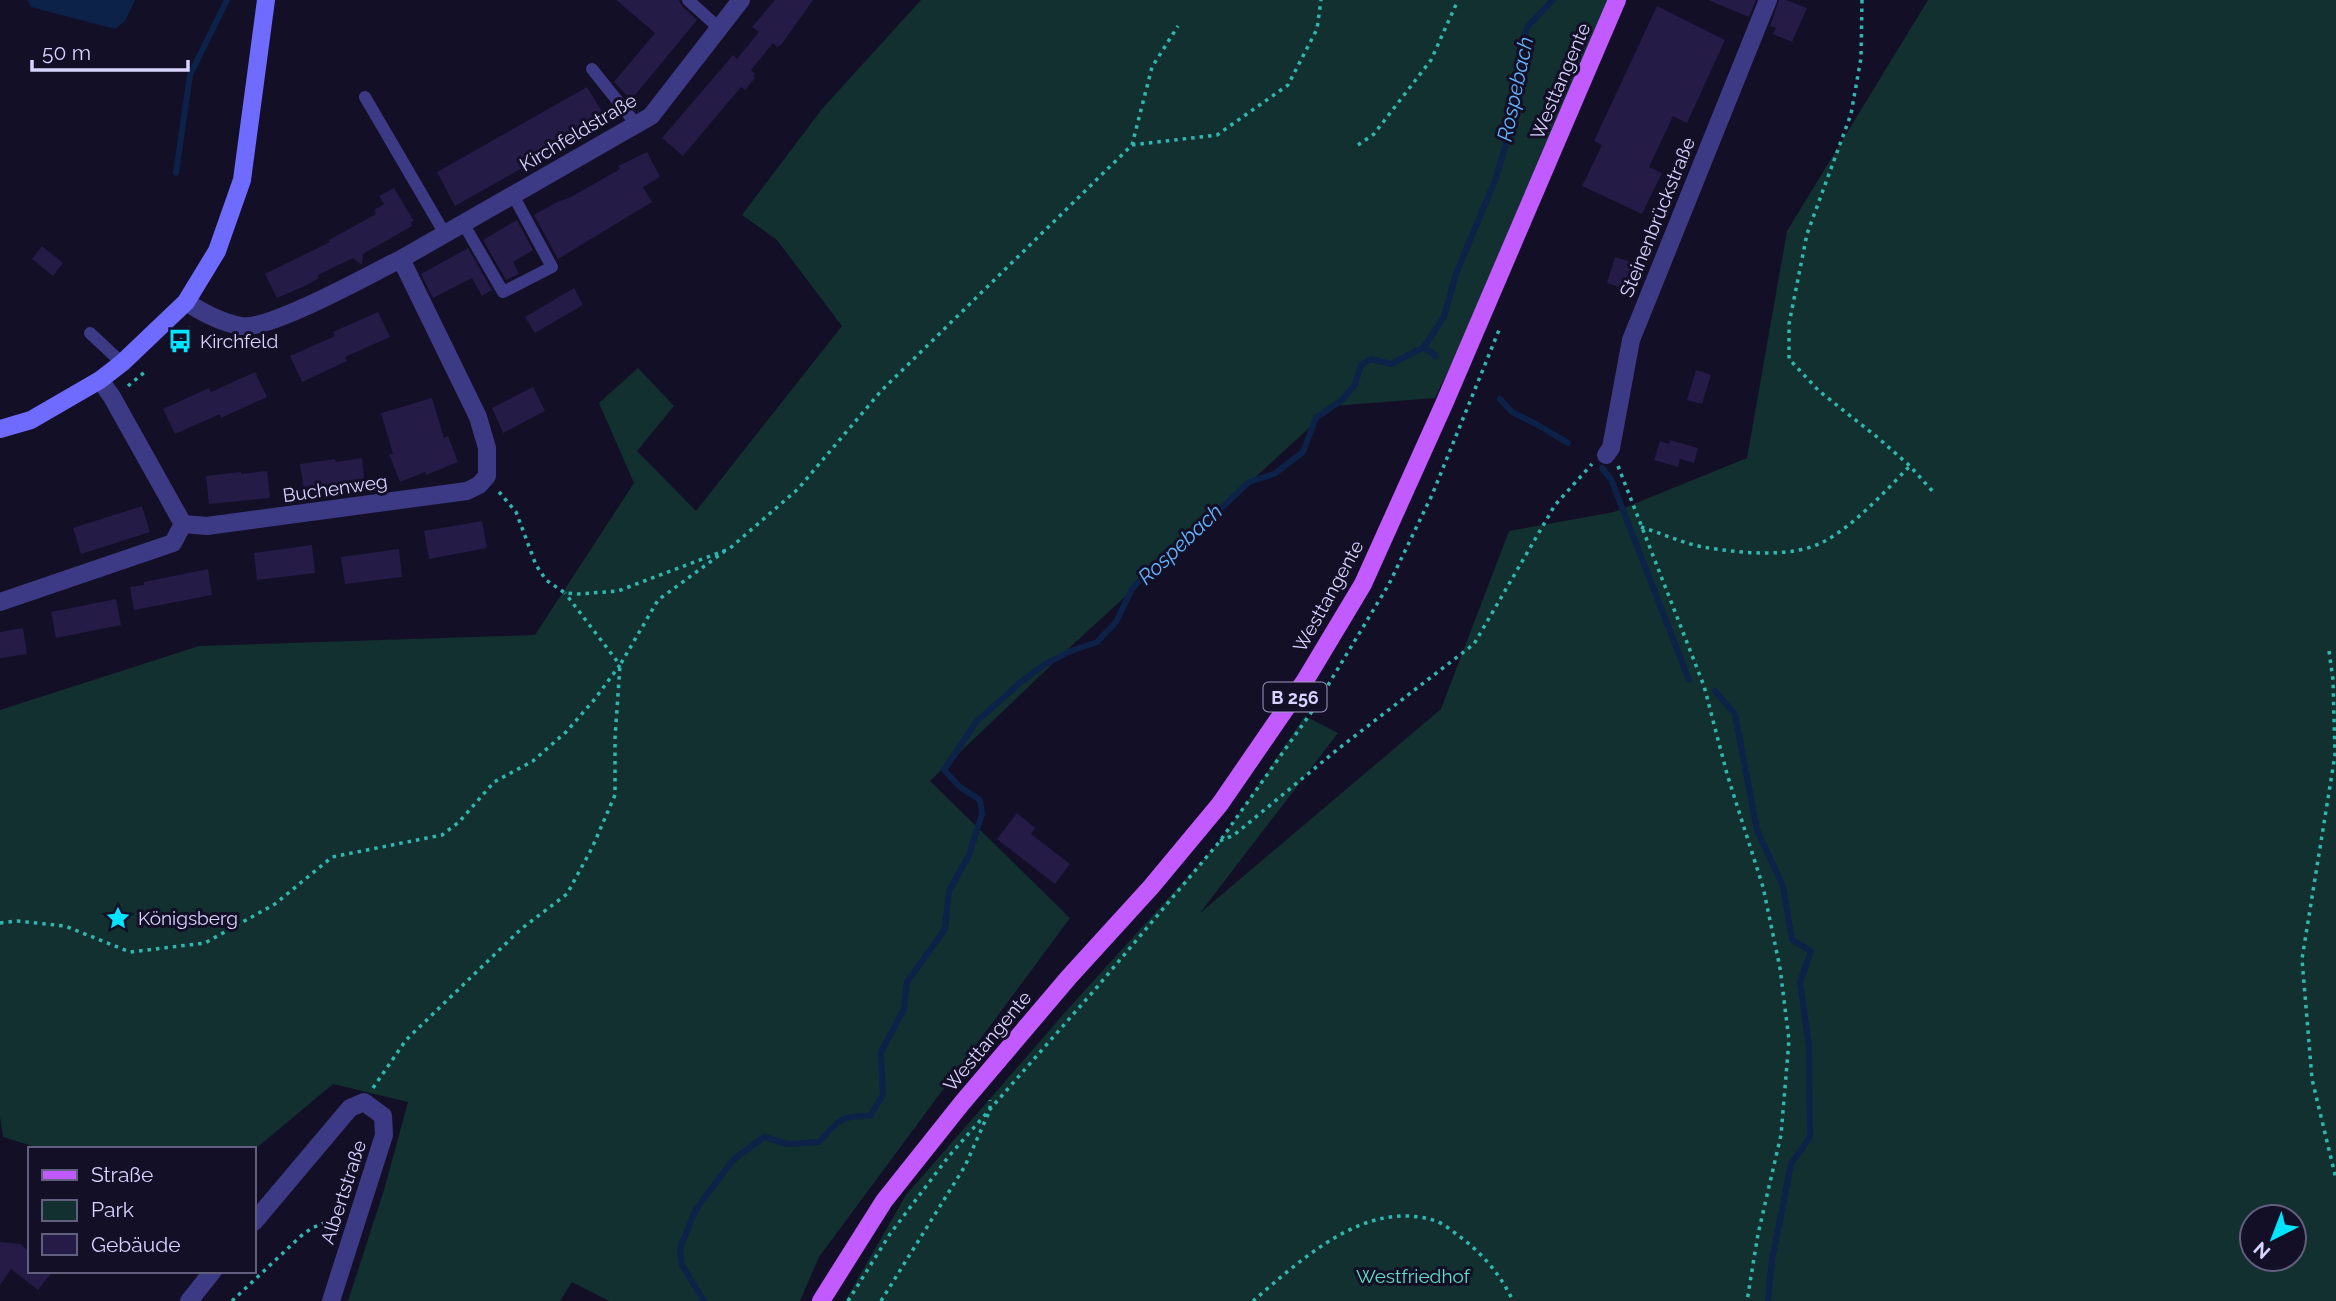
<svg xmlns="http://www.w3.org/2000/svg" width="2336" height="1301" font-family="Raleway,sans-serif">
<style>
.green{fill:#12302f;fill-rule:evenodd}
.water{fill:#0c2248}
.lines{fill:none;stroke-linecap:round;stroke-linejoin:round}
.stream{stroke:#0c2248;stroke-width:6}
.building{fill:#241b47}
.path{stroke:#2fb8b0;stroke-width:3.5;stroke-dasharray:3.5 5;stroke-linecap:butt}
.lane{stroke:#3d3a85;stroke-width:12}
.street{stroke:#3d3a85;stroke-width:18}
.secondary{stroke:#6f6bff;stroke-width:18}
.primary{stroke:#c25bff;stroke-width:18}
.labels{text-anchor:middle;dominant-baseline:central;stroke-width:6;stroke-linejoin:round;paint-order:stroke}
.shield{fill:#130f26;stroke:#9e99be;stroke-width:2}
.shield-label{font-size:18px;font-weight:bold;fill:#d9d4ff}
.street-label{font-size:19px;fill:#d9d4ff;stroke:#130f26}
.poi-label{font-size:19px;fill:#d9d4ff;stroke:#130f26;text-anchor:start}
.park-label{font-size:19px;fill:#5fe0c0;stroke:#130f26}
.water-label{font-size:21px;font-style:italic;fill:#62b6ff;stroke:#130f26}
</style>
<rect width="100%" height="100%" fill="#130f26"/>
<path class="green" d="M921 0H1609L1482 301 1435 398 1333 406 1067 650 930 781 1070 918 819 1257 800 1301H609L572 1282 560 1301H348L384 1190 408 1102 333 1084 254 1150V1149H42L3 1137 0 1117V710L199 646 535 635 634 483 599 403 638 368 674 406 637 451 696 511 842 326 777 240 742 215 822 109Z
M1928 0H2336V1301H845L906 1195 1068 1009 1220 841 1305 716 1338 733 1200 913 1441 709 1509 531 1614 512 1747 458 1787 231ZM2252 1217H2294V1259H2252Z"/>
<path class="water" d="M27 0H135L125 21 115 29 31 7Z"/>
<g class="lines">
<path class="stream" d="M176 173 190 75 227 0
M1424 347 1436 356
M1500 399 1512 412 1536 424 1568 443
M1602 468 1611 479 1689 680
M1715 691 1735 714 1757 830 1783 886 1792 940 1811 951 1800 982 1809 1046 1810 1137 1791 1164 1772 1260 1768 1301
M704 1301 682 1265 680 1248 696 1209 733 1160 764 1137 788 1144 819 1142C838 1121 840 1115 870 1116L883 1095 881 1052 904 1009 907 982 945 929 949 891 969 855 982 814 980 800 960 787 944 770 977 721 1021 682 1045 664 1071 651 1097 642 1116 622 1132 589 1168 550 1212 517 1249 482 1274 474 1303 452 1316 418 1342 400 1355 385 1361 365 1371 359 1391 364 1424 347 1444 317 1456 274 1496 178 1508 137 1517 89 1520 47 1528 26 1553 0"/>
</g>
<path class="building" d="M616 0H679L682 6 697 20 631 100 614 82 655 33Z
M775 0H813L781 45 777 47 773 43 751 70 755 74 753 76 755 78 745 90 741 87 683 156 662 138 733 55 737 59 759 32 752 27Z
M1708 0H1756L1749 17Z
M1779 0H1786L1807 8 1792 42 1773 34 1776 28 1770 26Z
M1657 6 1725 40 1687 123 1673 116 1649 167 1662 173 1642 214 1582 186 1602 145 1594 141Z
M587 87 607 120 455 206 437 172Z
M647 152 660 177 643 187 652 202 558 259 534 215 557 202 571 197 620 169 618 166Z
M394 188 414 221 411 222 412 226 363 254 362 265 353 258 318 275 319 278 307 285 277 298 265 274 330 242 329 240 376 214 374 210 384 204 379 196Z
M517 220 533 250 513 262 519 274 506 280 483 240Z
M42 246 63 263 53 276 32 259Z
M468 248 492 290 482 296 472 278 433 298 421 274Z
M1615 257 1632 262 1624 289 1607 283Z
M574 288 583 305 535 333 525 317Z
M378 312 390 337 345 357 347 361 302 382 290 356 335 336 333 332Z
M1696 370 1711 375 1702 404 1687 400Z
M255 372 267 397 221 418 220 414 175 434 163 409 209 388 211 392Z
M533 387 545 411 503 433 492 408Z
M432 398 444 438 448 436 458 462 426 475 425 472 400 482 389 454H393L381 413Z
M1670 440 1698 448 1694 463 1680 459 1678 467 1654 460 1660 441 1669 444Z
M362 458 365 486 304 491 300 464 335 459 336 462Z
M267 471 270 498 209 504 206 476 241 472V474Z
M142 506 150 532 81 554 73 528Z
M482 521 487 548 429 559 424 531Z
M312 545 315 573 257 580 254 553Z
M399 549 402 577 345 584 341 557Z
M208 569 212 595 134 610 130 587 144 585V582Z
M116 599 121 625 56 638 51 612Z
M23 628 27 654 0 658V632Z
M1017 813 1035 828 1031 834 1070 864 1055 884 997 839Z
M0 1242 20 1244 30 1252V1271H53L38 1290 11 1269 0 1285Z"/>
<g class="lines">
<path class="path" d="M1862 0 1861 58 1851 114 1807 234 1789 324V359L1819 391 1877 437 1910 466 1935 494
M1132 145 1217 135 1288 85 1317 29 1321 0
M1358 145 1374 134 1431 60 1458 0
M180 341 190 327
M128 386 147 370
M1618 466 1704 686 1727 774 1763 887 1780 968 1789 1040 1781 1135 1758 1234 1747 1301
M499 492 516 512 536 565 546 580 565 593 578 594 618 591 729 549 798 489 881 391 1132 145 1152 67 1178 26
M1641 527C1661 533 1682 543 1703 547 1739 553 1792 559 1825 541 1856 524 1885 491 1910 466
M2329 651 2333 680 2335 755 2302 959 2312 1079 2336 1179
M1220 841 1234 835 1338 749 1474 644 1555 505 1592 464
M0 923 17 921 65 926 130 952 205 943 275 904 332 857 442 835 459 822 494 782 533 761 566 732 594 700 620 665 565 593
M373 1088 406 1040 521 929 567 894 592 848 615 795V738L620 665 658 600 725 551
M232 1301 301 1236 312 1228 324 1223 328 1232 321 1241
M848 1301 890 1234 949 1156 1098 986 1220 841 1313 710 1389 584 1432 495 1499 330
M881 1301 965 1166 990 1110V1100
M1253 1301C1302 1259 1366 1198 1436 1221 1444 1224 1452 1231 1459 1236 1482 1253 1501 1275 1513 1301"/>
<path class="lane" d="M688 0 719 28
M592 69 636 124
M365 97 445 234
M463 223 503 292 552 267 513 195
M90 333 122 363"/>
<path class="street" d="M401 259 651 116 741 0
M1606 455 1611 448 1631 340 1768 0
M183 524 207 526 467 491 479 485 487 476V448L478 417 401 259C370 274 269 331 241 326 221 323 202 312 186 302
M0 602 173 543 183 524 112 397 100 380
M254 1222 350 1108 364 1102 383 1116 384 1135 331 1301
M189 1301 213 1271"/>
<path class="secondary" d="M0 429 31 420 100 380 122 363 186 302 217 251 242 180 266 0"/>
<path class="primary" d="M821 1301 884 1201 962 1103 1069 977 1151 887 1220 804 1306 679 1363 584 1444 404 1617 0"/>
</g>
<defs>
<g id="bus-bare" transform="scale(1.89)"><path d="M-5-6H5V4H4V6H2V4H-2V6H-4V4H-5ZM-3.5-4V0h7V-4ZM-3.5 1.2v1.5H-2V1.2ZM2 1.2v1.5H3.5V1.2Z" fill="#00e5ff" stroke="#130f26" stroke-width="2.5" paint-order="stroke"/></g>
<g id="sight-bare" transform="scale(1.89)"><path d="M0-6L1.8-2.2L6-1.7L2.9 1.2L3.7 5.4L0 3.3L-3.7 5.4L-2.9 1.2L-6-1.7L-1.8-2.2Z" fill="#00e5ff" stroke="#130f26" stroke-width="2.5" paint-order="stroke"/></g>
</defs>
<g fill-rule="evenodd">
<use href="#bus-bare" x="180" y="341"/>
<use href="#sight-bare" x="118" y="918"/>
</g>
<g class="labels">
<rect class="shield" x="1263.5" y="682.5" width="63" height="29" rx="5"/>
<g class="shield-label">
<text x="1295" y="697">B 256</text>
</g>
<g class="street-label">
<text transform="translate(1560 81) rotate(-67)">Westtangente</text>
<text transform="translate(578 132) rotate(-31)">Kirchfeldstraße</text>
<text transform="translate(1657 217) rotate(-68)">Steinenbrückstraße</text>
<text transform="translate(335 488) rotate(-8)">Buchenweg</text>
<text transform="translate(1328 596) rotate(-61)">Westtangente</text>
<text transform="translate(987 1041) rotate(-50)">Westtangente</text>
<text transform="translate(343 1192) rotate(-72)">Albertstraße</text>
</g>
<g class="poi-label">
<text x="200" y="341">Kirchfeld</text>
<text x="138" y="918">Königsberg</text>
</g>
<g class="park-label">
<text x="1413" y="1276">Westfriedhof</text>
</g>
<g class="water-label">
<text transform="translate(1515 89) rotate(-78)">Rospebach</text>
<text transform="translate(1180 544) rotate(-43)">Rospebach</text>
</g>
</g>
<rect x="28" y="1147" width="228" height="126" fill="#130f26" stroke="#625e7d" stroke-width="2"/>
<rect x="42" y="1170" width="35" height="10" fill="#c25bff" stroke="#625e7d" stroke-width="2"/>
<text x="91" y="1182" font-size="21" fill="#d9d4ff">Straße</text>
<rect x="42" y="1200" width="35" height="21" fill="#12302f" stroke="#625e7d" stroke-width="2"/>
<text x="91" y="1217" font-size="21" fill="#d9d4ff">Park</text>
<rect x="42" y="1234" width="35" height="21" fill="#241b47" stroke="#625e7d" stroke-width="2"/>
<text x="91" y="1252" font-size="21" fill="#d9d4ff">Gebäude</text>
<g transform="translate(2273 1238) rotate(222)"><circle r="33" fill="#130f26" stroke="#625e7d" stroke-width="2"/>
<path d="M0-5L12 26L0 18L-12 26Z" fill="#00e5ff"/>
<text y="-10" font-size="19" font-weight="bold" text-anchor="middle" fill="#d9d4ff">N</text>
</g>
<path d="M32 60v10h156v-10" fill="none" stroke="#d9d4ff" stroke-width="3.5"/>
<text x="42" y="60" font-size="21" fill="#d9d4ff" stroke="#130f26" stroke-width="5" paint-order="stroke">50 m</text>
</svg>
